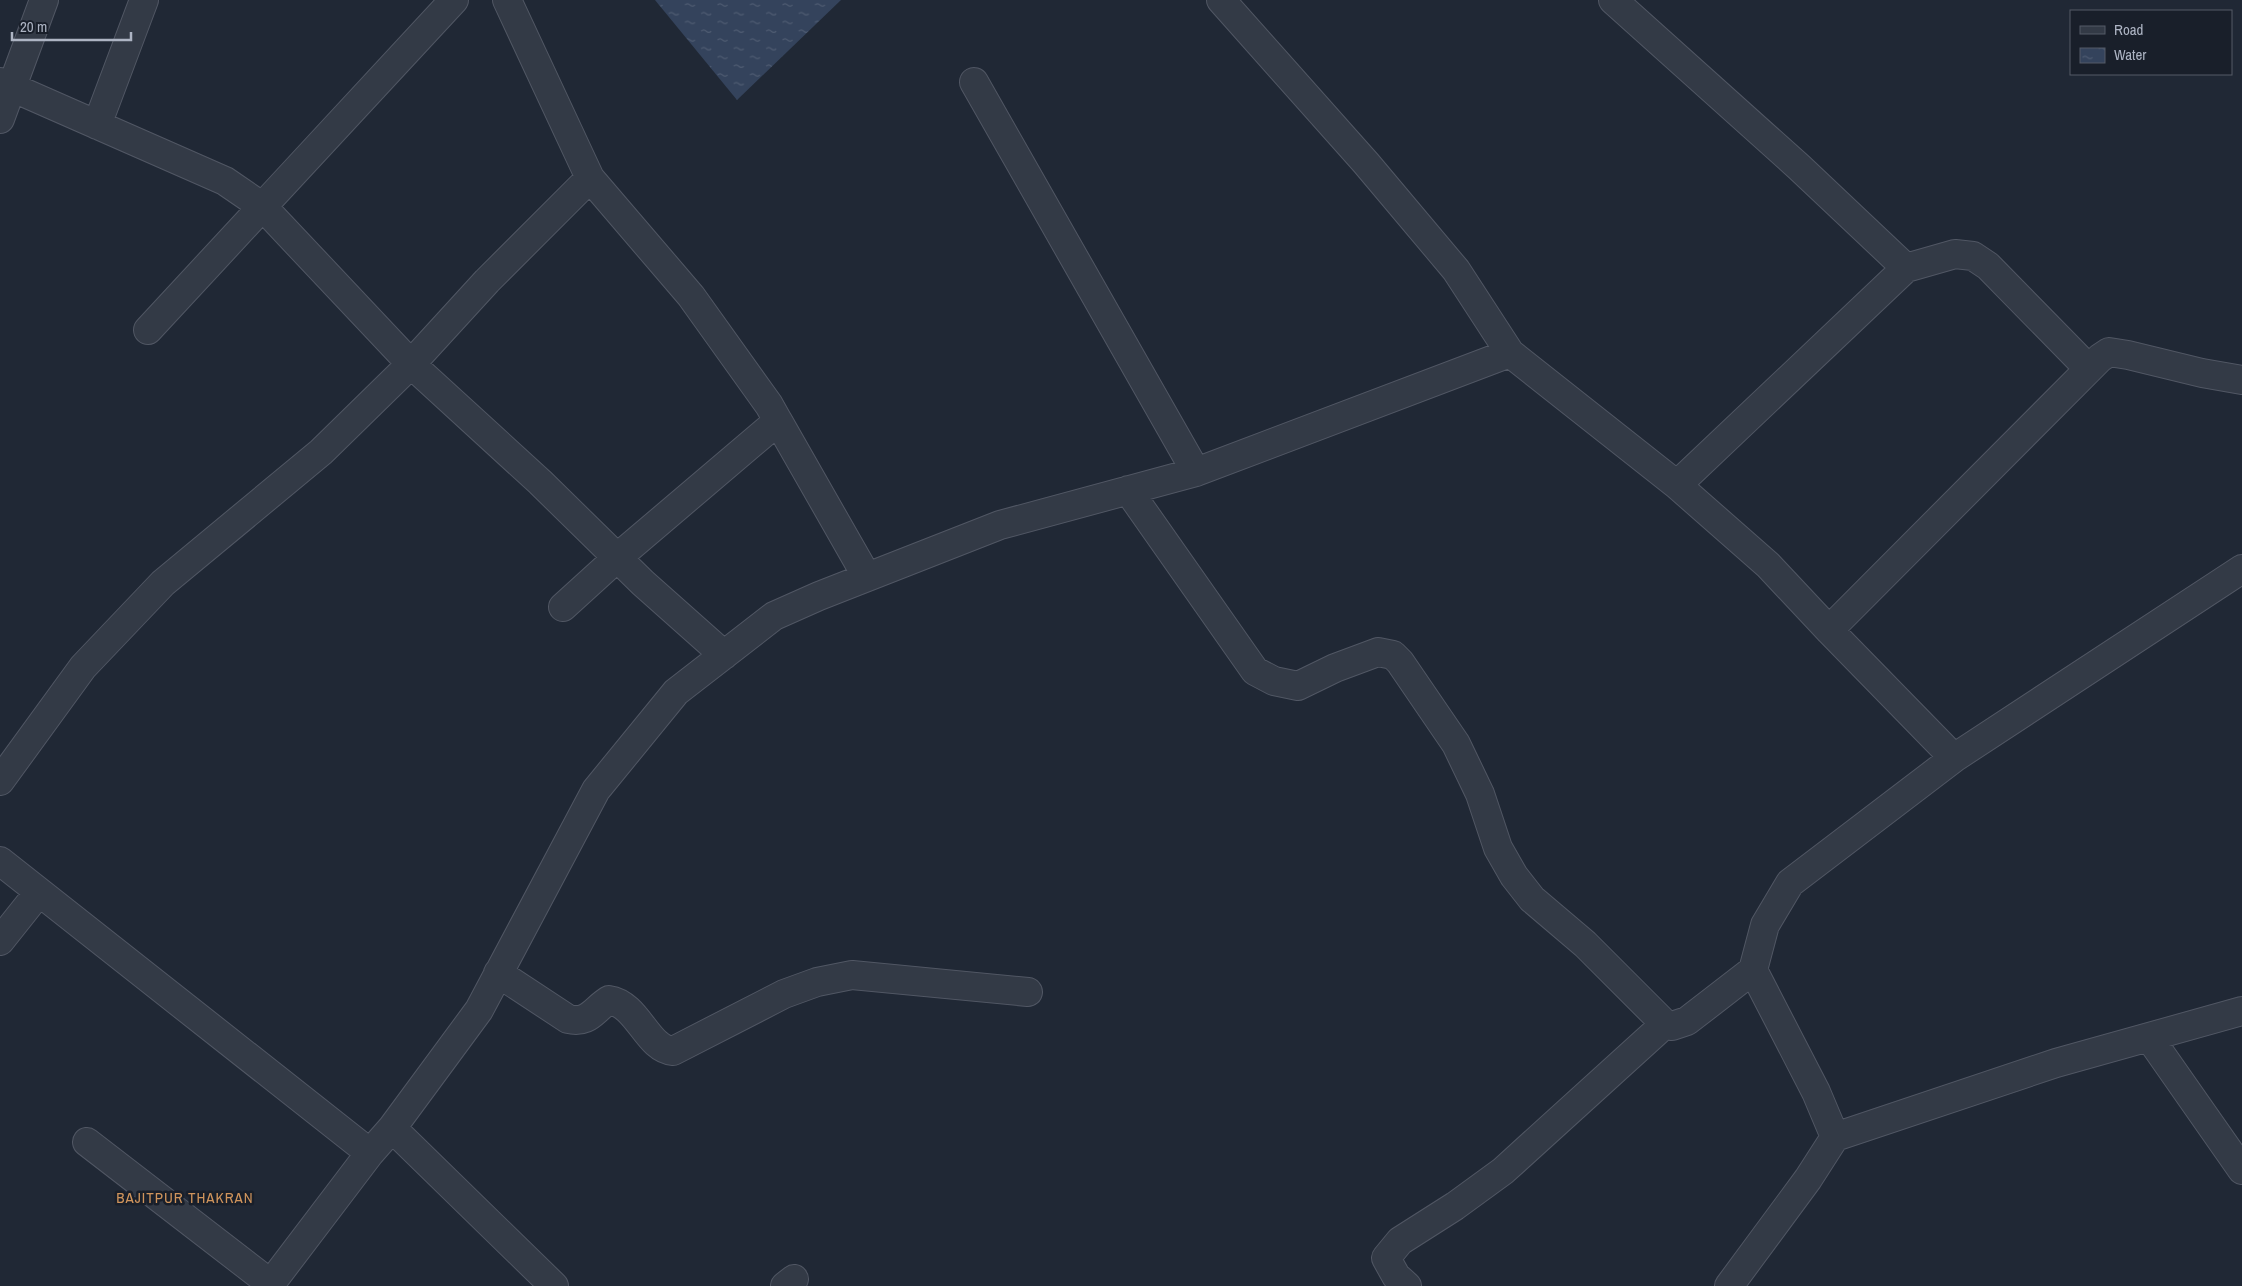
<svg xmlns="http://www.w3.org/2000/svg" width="2242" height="1286" font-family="'Archivo Narrow',sans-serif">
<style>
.water{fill:url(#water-ripples)}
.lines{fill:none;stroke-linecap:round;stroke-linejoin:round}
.minor-casing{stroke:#515764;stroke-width:30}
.minor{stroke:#333a46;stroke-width:28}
.labels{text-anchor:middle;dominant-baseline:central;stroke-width:5;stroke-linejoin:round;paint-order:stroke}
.quarter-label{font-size:15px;letter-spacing:1px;fill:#cf945c;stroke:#191f2a}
</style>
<defs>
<pattern id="water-ripples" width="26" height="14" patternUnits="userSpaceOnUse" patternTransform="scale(1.25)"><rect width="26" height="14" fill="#34435c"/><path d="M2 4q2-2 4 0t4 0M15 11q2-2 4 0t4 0" fill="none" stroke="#4f5c72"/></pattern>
</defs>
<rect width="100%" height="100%" fill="#202835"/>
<path class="water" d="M655 0H841L737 100Z"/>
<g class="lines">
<g class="minor-casing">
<path id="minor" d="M507 0 590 178 691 296 769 405 778 421 618 557 563 607
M1221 0 1366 163 1456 270 1510 353 1677 485 1768 565 1829 630 1954 758
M1613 0 1799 167 1906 268 1955 254 1973 256 1988 266 2089 369
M0 82 225 181 263 207 411 364 540 482 643 583 724 655
M974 82 1196 472
M0 119 44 0
M97 125 144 0
M148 330 454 0
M778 421 867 577
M1677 485 1906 268
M1128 490 1255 671 1274 681 1298 686 1335 668 1378 652 1393 655 1400 662 1456 744 1480 794 1498 848 1514 876 1532 899 1585 944 1665 1024 1672 1026 1687 1021 1753 970
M1829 630 2100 358 2109 352 2128 355 2202 373 2242 380
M0 781 83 667 163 583 321 452 411 364 487 281 590 178
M0 861 370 1153
M0 941 39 892
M498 973 568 1019C589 1024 593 1010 609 1000 638 1004 647 1049 673 1051L784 994 817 982 852 975 1028 992
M2149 1037 2242 1170
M392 1128 554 1286
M1835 1137 2056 1063 2242 1011
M87 1142 271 1284
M269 1286 370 1153 392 1128 479 1010 596 790 676 692 774 616 819 596 1000 525 1196 472 1510 353
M785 1286 794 1279
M1407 1286 1396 1276 1386 1258 1400 1241 1455 1206 1503 1171 1665 1024
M1729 1286 1808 1179 1835 1137 1816 1092 1753 970 1765 925 1790 883 1954 758 2242 569"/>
</g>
<use href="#minor" class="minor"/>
</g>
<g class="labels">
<g class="quarter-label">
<text x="185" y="1197">BAJITPUR THAKRAN</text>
</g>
</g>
<rect x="2070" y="10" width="162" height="65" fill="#191f2a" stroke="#545b67"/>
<rect x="2080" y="26" width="25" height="8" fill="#333a46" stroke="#545b67"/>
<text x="2114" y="35" font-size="15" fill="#adb4c3">Road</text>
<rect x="2080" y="48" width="25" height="15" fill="url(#water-ripples)" stroke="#545b67"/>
<text x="2114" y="60" font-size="15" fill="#adb4c3">Water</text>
<path d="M12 32v8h119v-8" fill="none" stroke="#adb4c3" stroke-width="2.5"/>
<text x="20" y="32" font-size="15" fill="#adb4c3" stroke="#191f2a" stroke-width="4" paint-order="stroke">20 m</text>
</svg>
